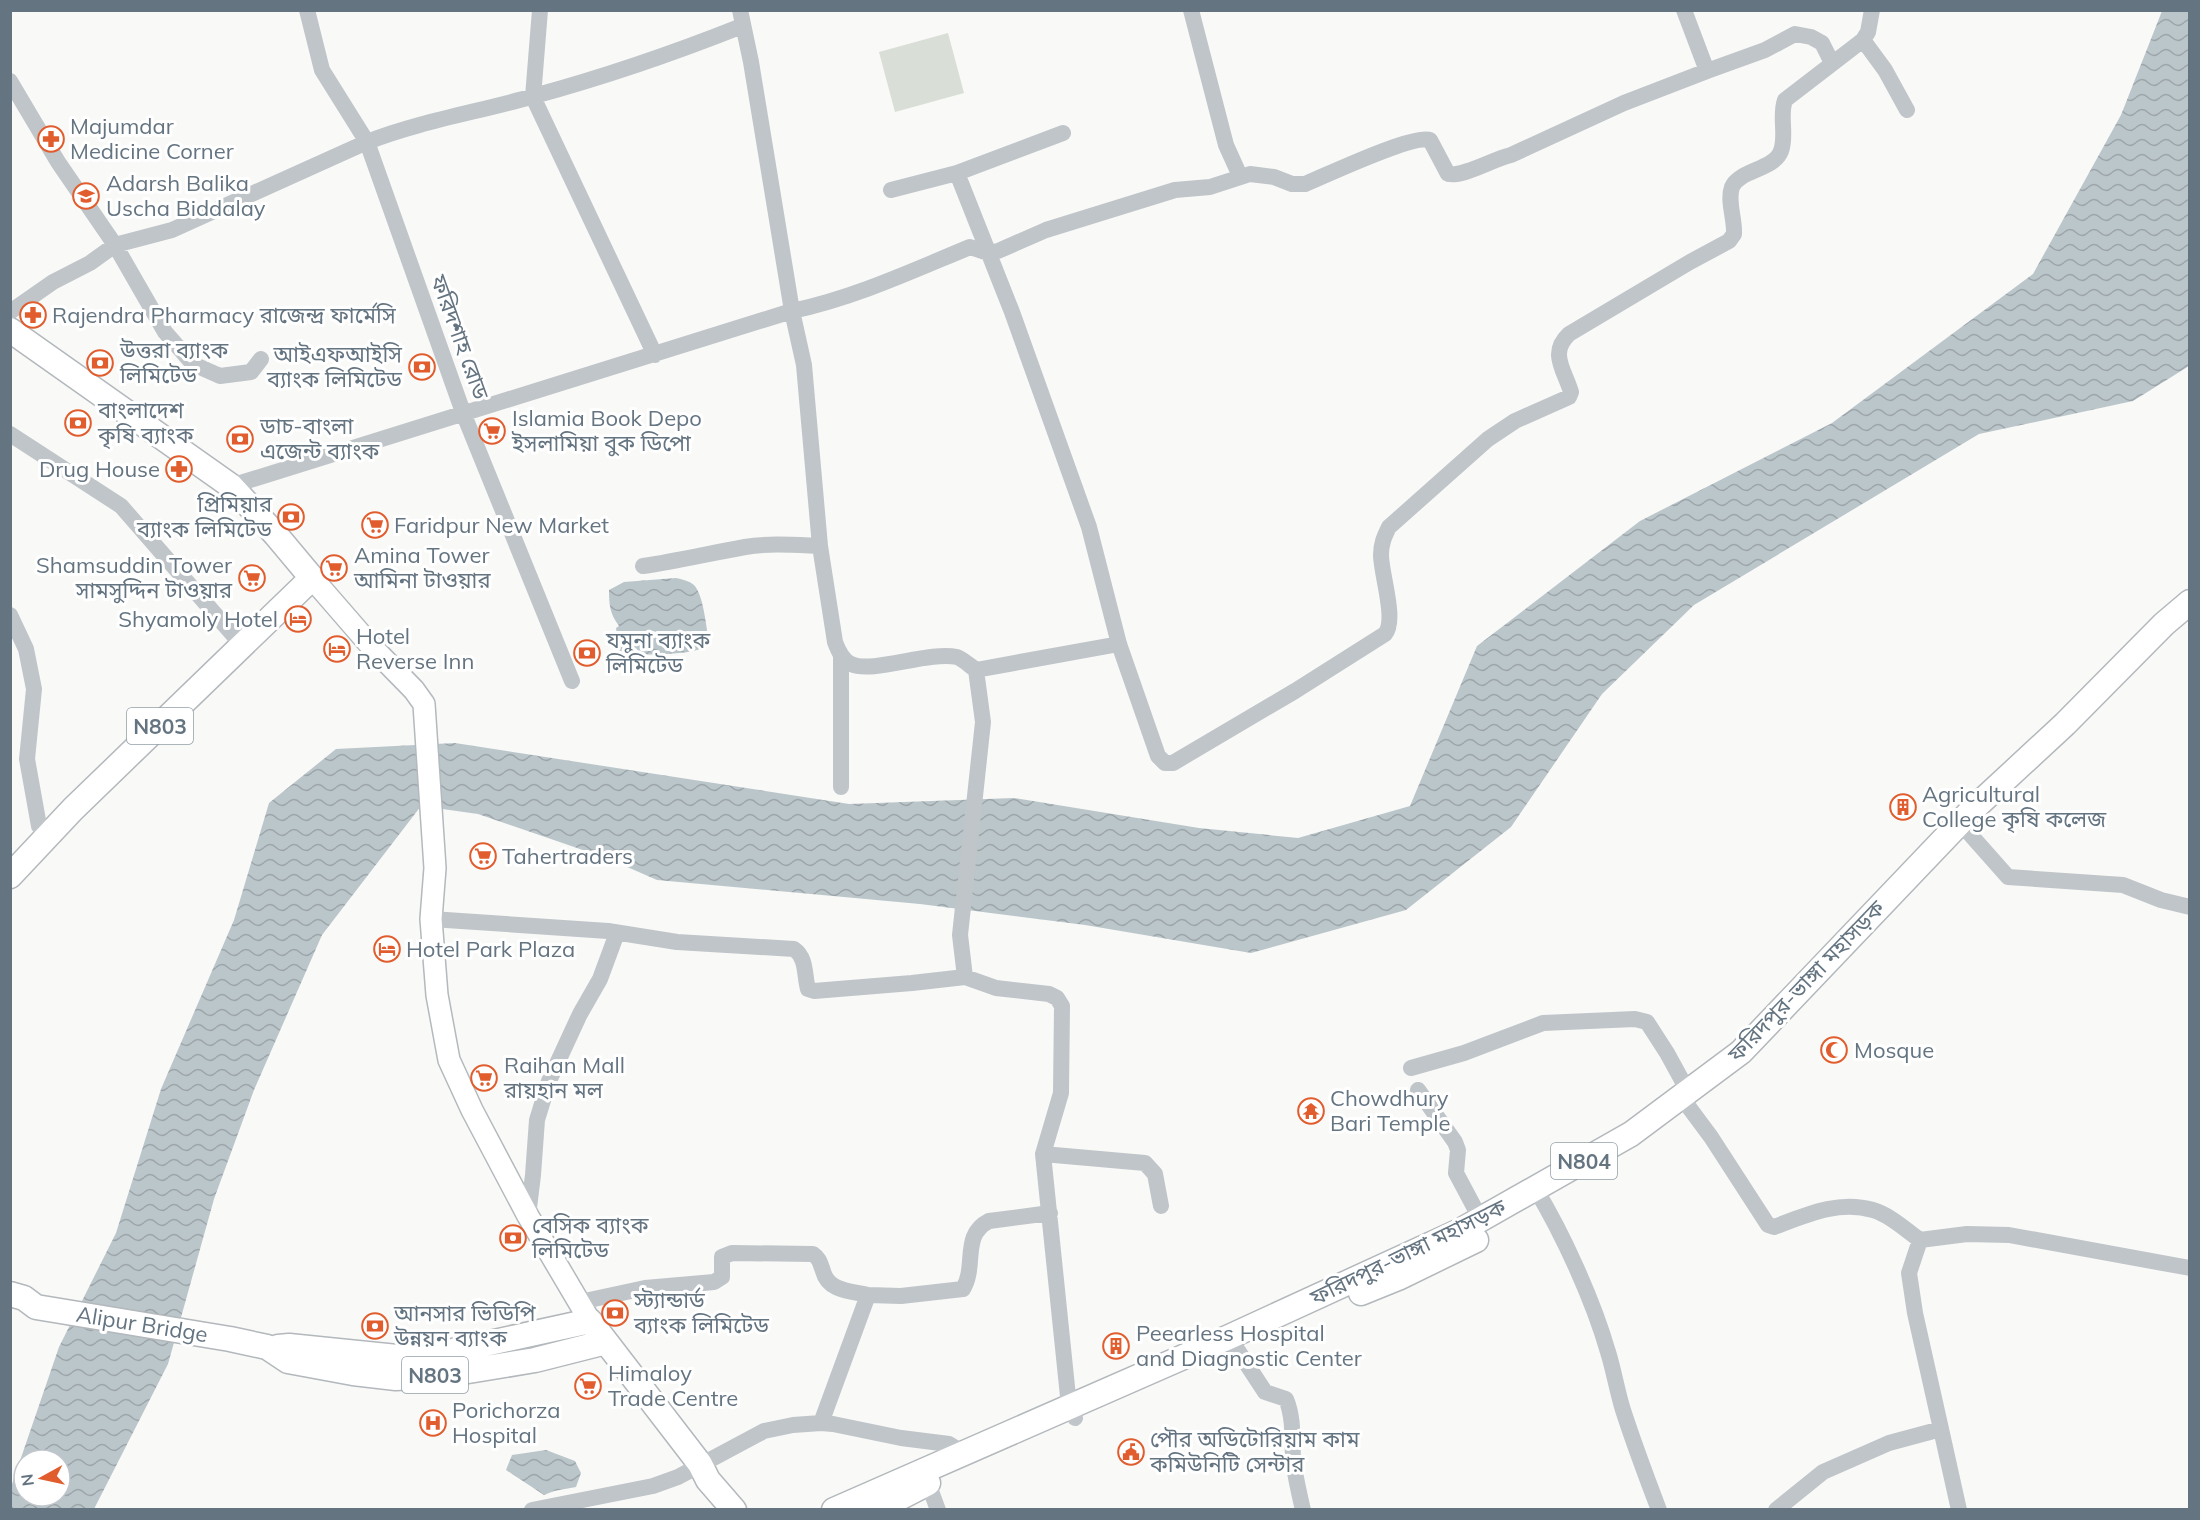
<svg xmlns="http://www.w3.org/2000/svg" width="2200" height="1520" font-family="Mulish,'Noto Sans Bengali',sans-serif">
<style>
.park{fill:#d9ded6}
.water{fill:url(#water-waves);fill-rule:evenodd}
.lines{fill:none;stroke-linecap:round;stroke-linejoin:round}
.major-casing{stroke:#b4b9bd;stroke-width:24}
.highway-casing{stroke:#b3b8bc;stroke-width:27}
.minor{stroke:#c0c5c9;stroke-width:16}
.major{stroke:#fff;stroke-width:21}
.highway{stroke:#fff;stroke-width:24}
.labels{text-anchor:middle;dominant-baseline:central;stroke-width:6;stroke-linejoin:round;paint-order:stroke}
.shield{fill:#fff;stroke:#929ea7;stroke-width:1.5}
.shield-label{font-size:21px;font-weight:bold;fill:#647481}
.poi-label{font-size:22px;fill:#647481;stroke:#fff;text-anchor:start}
.street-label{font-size:22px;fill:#647481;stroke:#fff}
</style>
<defs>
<pattern id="water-waves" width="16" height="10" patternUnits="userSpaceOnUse" patternTransform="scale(1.5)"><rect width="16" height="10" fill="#bbc6cb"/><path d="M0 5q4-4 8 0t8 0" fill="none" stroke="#9ca5aa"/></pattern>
</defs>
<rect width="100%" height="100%" fill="#f9f9f7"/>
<path class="park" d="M948 33 964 93 895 112 879 52Z"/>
<path class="water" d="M2162 11H2189V366L2133 401 1979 434 1694 605 1602 694 1511 827 1406 910 1251 953 1085 925 920 904 657 880 609 859 478 814 421 806 322 935 254 1090 214 1199 168 1364 94 1509 11 1510V1487L59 1347 116 1233 161 1089 234 920 269 803 336 749 455 743 849 804 1014 798 1199 828 1298 838 1410 806 1477 646 1640 521 1832 423 2033 274 2121 115ZM24 1460H60V1496H24Z
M676 578C682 579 689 581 694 585 704 596 706 627 709 642 706 646 702 649 697 650 679 655 637 656 619 652L616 628 619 626C610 614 609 605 609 590L624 582Z
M546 1450 575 1461 581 1473 576 1487 554 1491 544 1495 506 1470 512 1455Z"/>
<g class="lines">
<g class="major-casing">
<path id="major" d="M312 578 371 646 414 690 424 704 435 868 431 919 437 995 449 1060 472 1110 528 1216 590 1321"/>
</g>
<g class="highway-casing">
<path id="highway" d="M10 330 231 486 276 535 312 578 73 809 10 876
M1361 1293 1398 1278 1476 1240
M10 1294 24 1298 36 1307 230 1339 267 1347 288 1361 353 1373 396 1378 444 1375 535 1360 606 1342
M278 1347 289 1346 397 1357 439 1354 590 1321 700 1464 708 1480 734 1510
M834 1510 1229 1337 1460 1231 1631 1134 1741 1052 1970 812 2065 724 2164 624 2190 602
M876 1510 928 1483"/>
</g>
<path class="minor" d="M307 10 322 70 367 142 464 415 572 681
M540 10 533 97 655 355
M1191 10 1226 145 1240 176
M1863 40 1885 70 1907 110
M1707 71 1765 50 1795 34 1811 37 1822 43 1832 63
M10 81 58 162 115 245 165 332 193 364 220 376 251 372 261 359
M957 173 1012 312 1089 527 1119 644 1158 756 1165 763H1173L1295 691 1385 634C1397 620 1381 574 1381 555 1381 544 1384 537 1389 527L1488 439 1515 421 1569 397 1571 392C1564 369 1549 353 1569 334L1690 262 1729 241 1734 234C1735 219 1727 201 1732 187 1739 170 1774 170 1781 151 1787 135 1779 116 1785 100L1863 40 1868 32 1872 10
M891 190 957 173 1063 133
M10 312 53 282 90 263 115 245 172 230 367 142C421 121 478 112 534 96 604 77 674 53 742 26
M10 434 121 506 235 637
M231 486 792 311 751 62 740 10
M643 566C677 561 711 553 745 547 769 543 795 545 820 546
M10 615 26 649 34 689 27 759 39 826 46 836
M1119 644 976 670C970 666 963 659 957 657 928 651 873 674 851 664 842 660 838 650 835 642L820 546 804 365 792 311C854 298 912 271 970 247L988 253 998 251 1046 230 1175 190 1210 187 1250 174 1274 177 1292 184H1305C1327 175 1413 134 1430 140L1448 174C1464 177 1493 159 1511 155L1624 103 1707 71 1684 10
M841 656V787
M976 670 983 722 960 935 965 977 996 988 1049 994 1057 998 1062 1006 1061 1093 1043 1154 1069 1406 1075 1418
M1958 825 1969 833 2008 877 2123 885 2161 900 2190 907
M431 919 608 931 677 942 794 949C807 958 804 975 808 989L814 991 912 983 965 977
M1411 1068 1464 1053 1543 1023 1635 1019 1647 1022 1667 1053 1684 1084 1682 1098 1711 1137 1768 1225 1774 1227C1806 1215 1838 1200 1873 1210 1890 1215 1906 1230 1920 1240L1967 1234 2009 1235 2190 1268
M1418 1090 1455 1142 1458 1150 1456 1173 1481 1220
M1043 1154 1145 1163 1155 1174 1161 1206
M1535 1188C1563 1234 1593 1300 1608 1352 1614 1371 1617 1391 1623 1410 1634 1444 1646 1476 1659 1510
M528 1216 533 1175 537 1120 549 1081 580 1014 600 979 617 933
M1920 1240 1909 1273 1915 1313 1941 1429
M580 1302 645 1288 714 1282 722 1277V1257L732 1253 813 1254C820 1259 820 1263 823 1271 828 1291 850 1291 868 1295
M1229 1337 1265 1392 1286 1399C1294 1418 1292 1439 1293 1459 1295 1476 1299 1493 1303 1510
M821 1423 833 1424 901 1438 949 1444 962 1452
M928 1483 938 1510
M532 1510 653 1486 678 1477 764 1431 793 1425 821 1423 868 1295 901 1296 963 1289C977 1266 961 1235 989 1221L1050 1213
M1776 1510 1823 1472 1889 1443 1941 1429 1959 1510"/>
<use href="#major" class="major"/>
<use href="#highway" class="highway"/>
</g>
<defs>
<g id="pharmacy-ring" transform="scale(1.35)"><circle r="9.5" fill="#fff" stroke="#e15d2e" stroke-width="1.5"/><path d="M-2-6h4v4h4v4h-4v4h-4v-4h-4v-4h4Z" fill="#e15d2e"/></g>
<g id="school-ring" transform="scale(1.35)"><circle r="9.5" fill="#fff" stroke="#e15d2e" stroke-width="1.5"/><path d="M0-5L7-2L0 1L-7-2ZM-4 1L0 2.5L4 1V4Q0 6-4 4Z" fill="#e15d2e"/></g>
<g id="bank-ring" transform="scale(1.35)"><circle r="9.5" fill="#fff" stroke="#e15d2e" stroke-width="1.5"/><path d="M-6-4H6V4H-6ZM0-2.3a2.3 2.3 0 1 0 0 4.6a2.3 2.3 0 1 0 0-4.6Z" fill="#e15d2e"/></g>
<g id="supermarket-ring" transform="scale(1.35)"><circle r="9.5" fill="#fff" stroke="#e15d2e" stroke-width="1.5"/><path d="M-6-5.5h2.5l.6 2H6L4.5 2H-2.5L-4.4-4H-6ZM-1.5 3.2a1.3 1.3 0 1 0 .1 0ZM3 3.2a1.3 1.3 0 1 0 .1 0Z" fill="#e15d2e"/></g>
<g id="hotel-ring" transform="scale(1.35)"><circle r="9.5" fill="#fff" stroke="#e15d2e" stroke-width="1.5"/><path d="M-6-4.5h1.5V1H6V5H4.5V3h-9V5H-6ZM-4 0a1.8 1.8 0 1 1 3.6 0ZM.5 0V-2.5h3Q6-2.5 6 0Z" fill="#e15d2e"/></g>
<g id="building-ring" transform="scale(1.35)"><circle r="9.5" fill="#fff" stroke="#e15d2e" stroke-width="1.5"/><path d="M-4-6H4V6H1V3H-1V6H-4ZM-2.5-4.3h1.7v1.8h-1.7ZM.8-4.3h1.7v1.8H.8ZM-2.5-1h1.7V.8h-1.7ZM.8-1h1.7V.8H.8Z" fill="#e15d2e"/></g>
<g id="mosque-ring" transform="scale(1.35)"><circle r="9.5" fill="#fff" stroke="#e15d2e" stroke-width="1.5"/><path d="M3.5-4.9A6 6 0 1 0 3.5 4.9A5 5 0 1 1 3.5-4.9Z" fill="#e15d2e"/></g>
<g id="temple-ring" transform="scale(1.35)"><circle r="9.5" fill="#fff" stroke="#e15d2e" stroke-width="1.5"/><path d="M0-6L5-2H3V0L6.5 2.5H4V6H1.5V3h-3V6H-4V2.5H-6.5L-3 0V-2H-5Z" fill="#e15d2e"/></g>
<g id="hospital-ring" transform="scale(1.35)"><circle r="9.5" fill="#fff" stroke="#e15d2e" stroke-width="1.5"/><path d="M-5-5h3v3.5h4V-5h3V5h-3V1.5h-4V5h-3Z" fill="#e15d2e"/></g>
<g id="civic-ring" transform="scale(1.35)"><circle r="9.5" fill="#fff" stroke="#e15d2e" stroke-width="1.5"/><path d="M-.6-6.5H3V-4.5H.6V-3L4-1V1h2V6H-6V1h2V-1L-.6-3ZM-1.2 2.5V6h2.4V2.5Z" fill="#e15d2e"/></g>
</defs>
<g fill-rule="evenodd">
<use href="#pharmacy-ring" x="51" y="139"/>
<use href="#school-ring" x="86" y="196"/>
<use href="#pharmacy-ring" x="33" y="315"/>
<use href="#bank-ring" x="100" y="363"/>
<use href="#bank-ring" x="422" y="367"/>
<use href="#bank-ring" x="78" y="423"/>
<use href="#supermarket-ring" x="492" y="431"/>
<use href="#bank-ring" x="240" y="439"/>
<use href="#pharmacy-ring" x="179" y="469"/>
<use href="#bank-ring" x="291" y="517"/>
<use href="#supermarket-ring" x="375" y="525"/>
<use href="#supermarket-ring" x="334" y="568"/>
<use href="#supermarket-ring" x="252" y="578"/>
<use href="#hotel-ring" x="298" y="619"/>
<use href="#hotel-ring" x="337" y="649"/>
<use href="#bank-ring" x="587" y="653"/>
<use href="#building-ring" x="1903" y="807"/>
<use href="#supermarket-ring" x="483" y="856"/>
<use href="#hotel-ring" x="387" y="949"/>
<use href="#mosque-ring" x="1834" y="1050"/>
<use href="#supermarket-ring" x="484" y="1078"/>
<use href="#temple-ring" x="1311" y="1111"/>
<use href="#bank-ring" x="513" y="1238"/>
<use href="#bank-ring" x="615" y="1313"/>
<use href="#bank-ring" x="375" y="1326"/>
<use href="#building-ring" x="1116" y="1346"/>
<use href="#supermarket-ring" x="588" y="1386"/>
<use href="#hospital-ring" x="433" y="1423"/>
<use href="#civic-ring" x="1131" y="1452"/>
</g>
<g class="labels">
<g class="shield">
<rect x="127" y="708" width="66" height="36" rx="4.5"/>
<rect x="1551" y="1143" width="66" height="36" rx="4.5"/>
<rect x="402" y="1357" width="66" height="36" rx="4.5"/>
</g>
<g class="shield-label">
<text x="160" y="726">N803</text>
<text x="1584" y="1161">N804</text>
<text x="435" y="1375">N803</text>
</g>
<g class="poi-label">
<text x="70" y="126">Majumdar<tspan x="70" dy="25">Medicine Corner</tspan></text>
<text x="106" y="183">Adarsh Balika<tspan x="106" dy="25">Uscha Biddalay</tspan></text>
<text x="52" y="315">Rajendra Pharmacy রাজেন্দ্র ফার্মেসি</text>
<text x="120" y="350">উত্তরা ব্যাংক<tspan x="120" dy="25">লিমিটেড</tspan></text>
<text x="402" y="354" text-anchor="end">আইএফআইসি<tspan x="402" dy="25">ব্যাংক লিমিটেড</tspan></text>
<text x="98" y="410">বাংলাদেশ<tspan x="98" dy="25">কৃষি ব্যাংক</tspan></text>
<text x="512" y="418">Islamia Book Depo<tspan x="512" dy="25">ইসলামিয়া বুক ডিপো</tspan></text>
<text x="260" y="426">ডাচ-বাংলা<tspan x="260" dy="25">এজেন্ট ব্যাংক</tspan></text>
<text x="160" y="469" text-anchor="end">Drug House</text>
<text x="272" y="504" text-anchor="end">প্রিমিয়ার<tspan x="272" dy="25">ব্যাংক লিমিটেড</tspan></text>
<text x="394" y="525">Faridpur New Market</text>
<text x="354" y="555">Amina Tower<tspan x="354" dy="25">আমিনা টাওয়ার</tspan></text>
<text x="232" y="565" text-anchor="end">Shamsuddin Tower<tspan x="232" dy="25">সামসুদ্দিন টাওয়ার</tspan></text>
<text x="278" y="619" text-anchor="end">Shyamoly Hotel</text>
<text x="356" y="636">Hotel<tspan x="356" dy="25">Reverse Inn</tspan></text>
<text x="606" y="640">যমুনা ব্যাংক<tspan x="606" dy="25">লিমিটেড</tspan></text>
<text x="1922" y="794">Agricultural<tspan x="1922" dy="25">College কৃষি কলেজ</tspan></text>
<text x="502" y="856">Tahertraders</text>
<text x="406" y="949">Hotel Park Plaza</text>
<text x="1854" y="1050">Mosque</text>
<text x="504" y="1065">Raihan Mall<tspan x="504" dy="25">রায়হান মল</tspan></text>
<text x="1330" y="1098">Chowdhury<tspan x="1330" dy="25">Bari Temple</tspan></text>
<text x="532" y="1225">বেসিক ব্যাংক<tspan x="532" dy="25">লিমিটেড</tspan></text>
<text x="634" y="1300">স্ট্যান্ডার্ড<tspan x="634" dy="25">ব্যাংক লিমিটেড</tspan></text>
<text x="394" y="1313">আনসার ভিডিপি<tspan x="394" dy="25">উন্নয়ন ব্যাংক</tspan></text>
<text x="1136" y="1333">Peearless Hospital<tspan x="1136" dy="25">and Diagnostic Center</tspan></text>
<text x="608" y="1373">Himaloy<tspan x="608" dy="25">Trade Centre</tspan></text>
<text x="452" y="1410">Porichorza<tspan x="452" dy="25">Hospital</tspan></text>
<text x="1150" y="1439">পৌর অডিটোরিয়াম কাম<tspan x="1150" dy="25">কমিউনিটি সেন্টার</tspan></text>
</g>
<g class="street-label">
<text transform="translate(460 337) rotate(70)">ফরিদশাহ রোড</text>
<text transform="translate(1806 981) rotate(-46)">ফরিদপুর-ভাঙ্গা মহাসড়ক</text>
<text transform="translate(1408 1252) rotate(-26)">ফরিদপুর-ভাঙ্গা মহাসড়ক</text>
<text transform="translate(142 1324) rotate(9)">Alipur Bridge</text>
</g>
</g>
<rect width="2200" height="1520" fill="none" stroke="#647481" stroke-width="24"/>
<g transform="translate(42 1478) rotate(262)"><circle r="28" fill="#ffffff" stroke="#c1c7cd" stroke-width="1.5"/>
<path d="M0-4.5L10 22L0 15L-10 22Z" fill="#e15d2e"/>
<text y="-9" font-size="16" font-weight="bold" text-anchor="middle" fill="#647481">N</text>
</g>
</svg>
